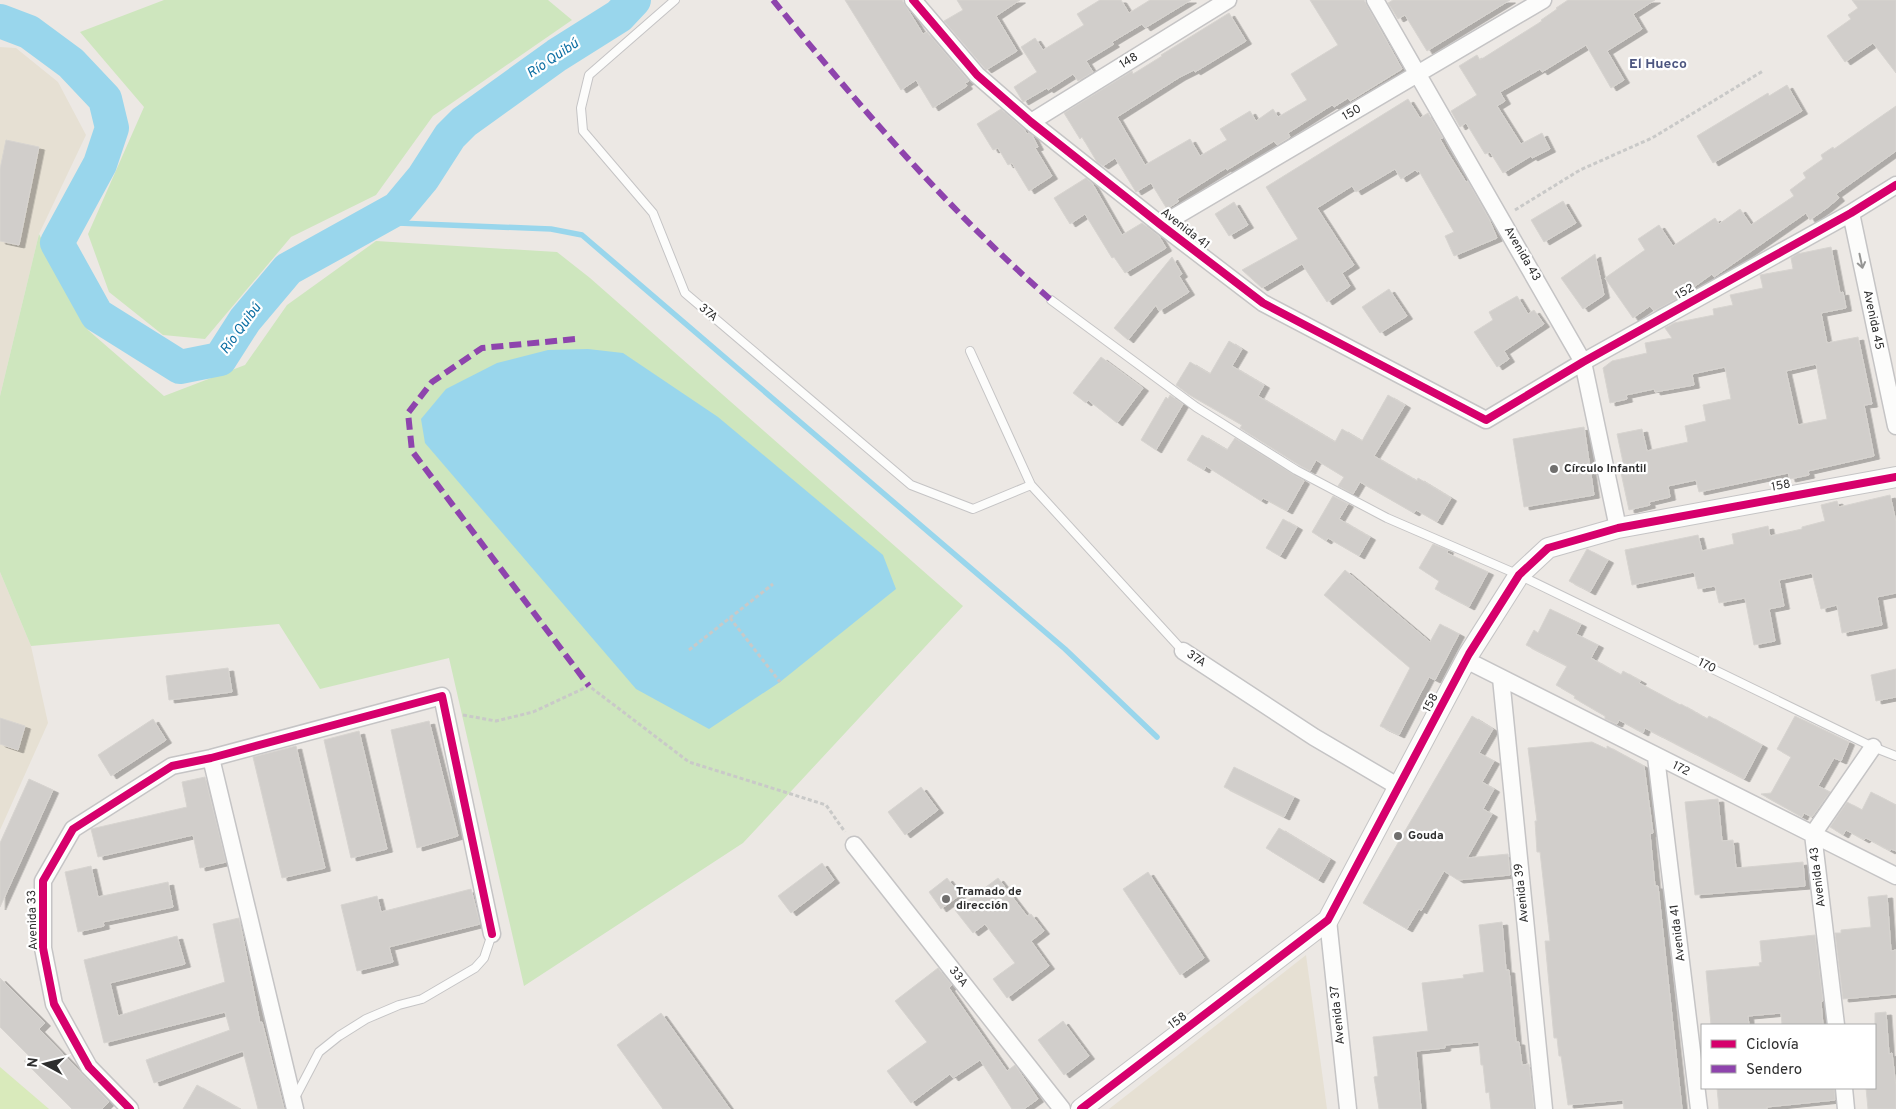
<svg xmlns="http://www.w3.org/2000/svg" width="1896" height="1109" font-family="Overpass,sans-serif">
<style>
.education{fill:#e6e0d3}
.green{fill:#cee6be}
.pitch{fill:#d9eabb}
.water{fill:#99d6ec}
.lines{fill:none;stroke-linecap:round;stroke-linejoin:round}
.stream{stroke:#99d6ec;stroke-width:5.5}
.river{stroke:#99d6ec;stroke-width:34}
.building{fill:#d1cecb;stroke:#d7d4d0;fill-rule:evenodd;filter:url(#shadow)}
.service-casing{stroke:#c5c4c5;stroke-width:10}
.minor-casing{stroke:#c5c4c5;stroke-width:19}
.tertiary-casing{stroke:#c5c4c5;stroke-width:22}
.path{stroke:#c9c9c8;stroke-width:3;stroke-dasharray:4 2.5;stroke-linecap:butt}
.service{stroke:#fcfcfb;stroke-width:8}
.minor{stroke:#fcfcfb;stroke-width:16}
.tertiary{stroke:#fcfcfb;stroke-width:20}
.quiet{stroke:#8e44ad;stroke-width:6;stroke-dasharray:12 6;stroke-linecap:butt}
.cycleway-casing{stroke:#fff;stroke-width:11}
.cycleway{stroke:#d6006c;stroke-width:8}
.oneway{stroke:#959594}
.poi-dot{fill:#706f6e;stroke:#fff;stroke-width:2}
.labels{text-anchor:middle;dominant-baseline:central;stroke-width:4.5;stroke-linejoin:round;paint-order:stroke}
.street-label{font-size:12px;fill:#2e2e2e;stroke:#fff}
.poi-label{font-size:12px;font-weight:bold;fill:#2e2e2e;stroke:#fff;text-anchor:start}
.water-label{font-size:14px;font-style:italic;fill:#0d6fa3;stroke:#fff}
.neighbourhood-label{font-size:14px;font-weight:bold;fill:#4d5680;stroke:#fff}
</style>
<defs>
<filter id="shadow"><feDropShadow dx="5.5" dy="3" stdDeviation="0" flood-color="#0004"/></filter>
</defs>
<rect width="100%" height="100%" fill="#ece8e4"/>
<path class="education" d="M0 47 16 48 58 82 86 135 39 234 0 396Z
M0 572 31 646 48 723 0 830Z
M1306 955 1327 1109H1109Z"/>
<path class="green" d="M164 0H548L572 20 433 116 376 195 291 237 205 339 163 335 109 292 88 234 144 107 80 32Z
M39 234 88 330 164 396 245 365 287 305 376 241 557 252 590 278 963 606 743 843 524 986 449 658 320 689 279 624 31 646 0 572V396Z"/>
<path class="pitch" d="M0 1067 49 1109H0Z"/>
<path class="water" d="M588 349 623 353 718 417 883 555 896 589 780 682 709 729 636 689 425 443 421 419 446 389 497 363 548 350Z"/>
<g class="lines">
<path class="stream" d="M372 222 551 229 582 235 1065 649 1157 737"/>
<path class="river" d="M0 21 29 32 71 63 105 99 112 128 100 164 57 243 97 315 180 367 220 359 245 320 288 269 398 208 423 178 450 136 464 122 557 55 619 16 634 0"/>
</g>
<path class="building" d="M845 0H902L923 34 927 32 969 81 965 83 967 86 933 108 916 80 901 90Z
M957 0H1020L996 16 1017 51 986 70 944 21 963 10Z
M1100 0H1121L1129 13 1150 0H1191L1145 28 1142 24 1112 42 1114 44 1086 61 1093 72 1078 81 1073 74 1048 90 1047 88 1023 102 1014 87 1037 72 1021 47 1035 38 1043 50 1084 25 1077 14Z
M1310 0H1364L1402 69 1350 101 1348 98 1334 107 1332 105 1288 133 1290 137 1277 145 1274 141 1227 170 1226 168 1177 199 1179 201 1167 209 1151 183 1136 192 1115 158 1103 166 1097 162 1082 137 1080 139 1064 113 1132 71 1133 74 1162 56 1161 55 1229 13 1246 41 1195 72 1194 70 1180 77 1117 117 1145 165 1190 139 1200 156 1227 140 1220 129 1250 111 1256 121 1273 109 1278 117 1307 100 1291 74 1338 45Z
M1393 0H1510L1427 51 1405 15 1398 19 1388 3Z
M1568 0H1655L1633 14 1642 29 1607 51 1624 80 1611 88 1586 45 1542 72 1540 69 1500 92 1505 101 1497 106 1521 144 1542 133 1550 149 1532 158 1531 156 1503 173 1490 152 1485 154 1466 123 1460 127 1451 111 1477 95 1459 66 1477 55 1480 60 1542 21 1541 20 1557 9 1556 8Z
M1852 0H1896V73L1873 43 1845 62 1827 36 1851 19 1848 15 1858 8Z
M1787 85 1802 111 1713 163 1697 136 1768 93 1769 96Z
M1408 99 1420 118 1428 113 1443 138 1440 139 1448 153 1466 182 1468 181 1489 219 1497 238 1454 256 1445 236 1454 232 1419 171 1417 172 1415 170 1401 179 1395 169 1356 192 1352 186 1317 208 1354 265 1342 273 1350 286 1327 302 1302 264 1262 288 1242 270 1298 239 1266 187Z
M1896 106V151L1836 194 1839 198 1827 208 1810 220 1806 213 1714 277 1712 274 1680 297 1654 311 1650 306 1633 318 1605 278 1645 250 1638 239 1659 225 1673 246 1715 218 1719 224 1740 209 1751 225 1794 196 1790 190 1806 178 1803 173 1823 159 1821 155 1833 147 1834 149Z
M1001 109 1024 129 1027 134 1029 133 1032 135 1038 147 1035 148 1052 176 1029 191 1012 163 1008 165 998 148 993 150 977 124Z
M6 140 39 147 19 245 0 241V169Z
M1086 178 1092 183 1122 235 1142 223 1159 236 1166 248 1125 273 1114 257 1112 258 1085 214 1070 224 1054 198Z
M1563 201 1576 223 1544 242 1531 220Z
M1234 202 1248 225 1229 236 1215 214Z
M1831 247 1840 293 1843 292 1846 308 1821 313 1827 343 1858 337 1872 404 1864 405 1874 456 1808 471 1809 475 1790 479 1788 473 1699 492 1696 480 1668 486 1670 497 1649 502 1650 505 1629 510 1620 468 1624 467 1617 434 1642 429 1647 451 1688 442 1685 426 1706 421 1703 405 1731 399 1725 367 1692 374 1694 385 1655 392 1654 389 1626 395 1627 399 1610 403 1603 368 1612 361 1647 353 1645 343 1672 338 1665 328 1674 323 1714 315 1713 309 1733 305 1730 295 1763 288 1760 275 1793 269 1791 258 1797 254ZM1816 364 1827 419 1798 425 1786 371Z
M1595 254 1604 295 1583 309 1561 278Z
M1172 257 1182 274 1179 276 1189 292 1159 311 1156 305 1128 340 1114 328Z
M1389 289 1407 316 1380 333 1362 307Z
M1517 296 1528 314 1534 310 1544 324 1504 351 1509 359 1497 367 1474 332 1493 320 1489 312Z
M1229 341 1242 349 1232 366 1264 385 1258 396 1335 442 1342 429 1362 441 1388 395 1405 405 1374 456 1417 481 1418 478 1451 498 1437 522 1416 510 1414 513 1360 482 1353 494 1338 486 1344 477 1316 460 1310 471 1299 465 1240 428 1242 425 1188 394 1176 385 1190 362 1210 374Z
M1101 357 1143 388 1117 423 1088 400 1086 403 1073 393Z
M1170 395 1183 404 1156 450 1141 440 1166 397 1168 399Z
M1584 427 1594 495 1524 507 1513 439Z
M1202 435 1227 450 1235 438 1304 481 1287 511 1263 498 1261 501 1206 466 1204 470 1187 460Z
M1890 495 1896 522V593L1877 597 1882 625 1842 633 1837 605 1821 609 1812 573 1779 580 1784 606 1769 609 1775 641 1754 645 1745 598 1719 603 1715 586 1698 589 1694 572 1632 585 1625 550 1698 535 1702 551 1734 544 1732 534 1768 526 1770 536 1802 529V527L1825 521 1821 505 1837 501 1839 507Z
M1333 496 1348 504 1339 519 1370 537 1359 556 1328 538 1326 541 1312 532Z
M1283 519 1297 527 1280 556 1266 548Z
M1433 544 1448 550 1447 553 1488 572 1469 607 1435 589 1439 581 1419 568Z
M1587 549 1608 560 1590 592 1569 581Z
M1345 570 1430 642 1440 624 1459 634 1435 680 1429 677 1399 735 1380 726 1410 668 1324 595Z
M1550 609 1581 624 1576 634 1598 645 1591 658 1621 675 1623 671 1641 681 1639 683 1680 705 1681 704 1707 719 1709 716 1762 745 1744 779 1645 728 1643 733 1619 720 1617 724 1605 719V716L1574 698 1575 696 1556 685 1567 666 1526 645 1534 630 1538 633Z
M228 668 232 692 169 700 166 676Z
M1896 669V697L1876 701 1871 675Z
M1472 716 1493 729 1479 753 1494 761 1482 782 1494 789 1483 809 1492 814 1467 858 1508 854 1510 875 1458 880 1444 871 1421 911 1419 909 1407 929 1363 903Z
M1795 716 1849 742 1841 761 1834 758 1818 786 1830 792 1812 817 1804 813 1802 817 1761 794 1771 793 1791 757 1777 749Z
M0 718 25 726 18 750 0 744Z
M153 719 166 740 111 776 98 755Z
M429 721 458 836 417 848 391 730Z
M359 731 387 849 351 858 324 740Z
M1592 742 1607 749V746L1644 766 1653 833 1650 834 1655 886H1658L1682 1109H1624L1623 1100 1568 1105 1561 1056H1559L1557 1038H1554L1545 941H1550L1540 852H1537L1535 821H1537L1528 748Z
M296 746 325 868 282 878 253 757Z
M1234 767 1294 797 1284 817 1224 787Z
M205 777 226 862 200 868 193 835 98 857 91 829 187 807 182 782Z
M29 779 53 790 0 907V843Z
M921 787 938 810 905 835 888 812Z
M1871 792 1896 805V851L1891 849 1890 851 1866 838 1864 840 1846 830 1843 835 1830 827 1847 802 1862 810Z
M1718 799 1722 841 1733 840 1736 868 1803 862 1805 886 1695 895 1685 802Z
M1279 828 1330 859 1318 880 1266 848Z
M822 863 834 880 791 913 778 896Z
M91 866 98 897 168 882 173 907 103 922 104 926 78 932 65 872Z
M1148 872 1204 958 1180 975 1123 889Z
M947 878 960 895 941 909 929 892Z
M998 878 1027 916 1031 914 1044 931 1031 941 1049 966 1007 998 993 979 1015 963 985 924 973 933 955 910Z
M471 889 480 924 389 947 393 962 357 971 341 905 377 896 381 912Z
M1887 895 1891 951 1896 950V994L1843 999 1835 933H1841V930L1871 927 1868 897Z
M239 918 260 1023 262 1022 284 1109H258L243 1051 154 1083 146 1060 230 1030 225 1012 104 1043 84 960 177 936 185 964 110 983 118 1016 225 982 213 924Z
M1502 922 1506 970H1509L1516 1042H1519L1522 1065 1529 1064 1534 1109H1491L1489 1092 1486 1093 1483 1065H1481L1479 1042 1445 1045V1048L1416 1051 1421 1109H1379L1374 1077 1378 1076 1373 1037 1428 1031 1422 983 1464 978 1463 975 1484 972 1479 925Z
M1815 935 1823 1001 1821 1002 1823 1025H1782L1781 1013 1748 1016 1749 1025H1711L1706 971 1760 966 1759 963 1762 962 1760 941Z
M938 968 952 985 949 988 1007 1071 1015 1065 1038 1099 1024 1109H1012L980 1060 953 1078 950 1074 911 1103 887 1071 927 1042 895 1001Z
M0 978 45 1023 39 1029 109 1102 102 1109H72L24 1061 29 1056 0 1027Z
M1886 1012 1889 1054 1892 1053 1896 1087V1109H1868L1866 1088H1875V1013Z
M661 1013 730 1109H663L617 1045Z
M1063 1021 1089 1056 1064 1075 1038 1040Z
M197 1085 240 1109H183Z
M1717 1088H1834L1835 1100 1767 1107V1109H1719Z"/>
<g class="lines">
<g class="service-casing">
<path id="service" d="M675 0 589 75 581 108 583 131 653 213 685 293 911 485 973 509 1031 485
M1051 300 1196 407 1296 470 1387 518 1519 575 1873 747 1896 756
M970 351 1031 485 1183 651
M292 1096 297 1094 319 1052 339 1036 366 1019 399 1005 422 999 475 968 484 958 492 934"/>
</g>
<g class="minor-casing">
<path id="minor" d="M913 0 977 75 1031 122 1161 225 1263 303 1486 420 1583 362 1851 213 1896 185
M1375 0 1583 362 1618 528
M1031 122 1228 0
M1851 213 1896 426
M1161 225 1543 0
M1183 651 1314 737 1399 787
M1466 660 1896 876
M1501 678 1544 1109
M1656 757 1699 1109
M211 758 295 1109
M854 845 1062 1109
M1328 920 1348 1109
M1836 1025 1813 834 1873 747
M1844 1088 1846 1109
M130 1109 89 1067 54 1004 43 948V881L73 829 172 766 211 758 442 696 492 934"/>
</g>
<g class="tertiary-casing">
<path id="tertiary" d="M1081 1109 1328 920 1469 654 1519 575 1548 548 1618 528 1896 477"/>
</g>
<path class="path" d="M1515 210 1580 170 1652 138 1763 71
M730 618 780 682
M689 650 773 584
M463 715 496 721 533 712 589 686 689 762 826 805 845 832"/>
<use href="#service" class="service"/>
<use href="#minor" class="minor"/>
<use href="#tertiary" class="tertiary"/>
<path class="quiet" d="M773 0C859 106 948 210 1051 300
M575 339 482 348 432 382 408 413 412 451 589 686"/>
<g class="cycleway-casing">
<path id="cycleway" d="M913 0 977 75 1031 122 1161 225 1263 303 1486 420 1583 362 1851 213 1896 185
M130 1109 89 1067 54 1004 43 948V881L73 829 172 766 211 758 442 696 492 934
M1081 1109 1328 920 1469 654 1519 575 1548 548 1618 528 1896 477"/>
</g>
<use href="#cycleway" class="cycleway"/>
</g>
<defs><path id="oneway-shaft" d="M-6 0H5M1.5-3L5.5 0L1.5 3" fill="none" stroke-width="1.6" stroke-linecap="round" stroke-linejoin="round" transform="scale(1.25)"/></defs>
<use class="oneway" href="#oneway-shaft" transform="translate(1861 261) rotate(78)"/>
<g class="poi-dot">
<circle cx="1554" cy="469" r="5"/>
<circle cx="1398" cy="836" r="5"/>
<circle cx="946" cy="899" r="5"/>
</g>
<g class="labels">
<g class="street-label">
<text transform="translate(1129 61) rotate(-32)">148</text>
<text transform="translate(1352 113) rotate(-30)">150</text>
<text transform="translate(1185 229) rotate(38)">Avenida 41</text>
<text transform="translate(1522 254) rotate(60)">Avenida 43</text>
<text transform="translate(1685 292) rotate(-29)">152</text>
<text transform="translate(708 313) rotate(40)">37A</text>
<text transform="translate(1873 320) rotate(78)">Avenida 45</text>
<text transform="translate(1781 486) rotate(-10)">158</text>
<text transform="translate(1196 659) rotate(34)">37A</text>
<text transform="translate(1707 666) rotate(26)">170</text>
<text transform="translate(1431 703) rotate(-62)">158</text>
<text transform="translate(1681 769) rotate(26)">172</text>
<text transform="translate(1818 877) rotate(-97)">Avenida 43</text>
<text transform="translate(1522 893) rotate(-96)">Avenida 39</text>
<text transform="translate(33 920) rotate(-92)">Avenida 33</text>
<text transform="translate(1678 933) rotate(-97)">Avenida 41</text>
<text transform="translate(958 977) rotate(52)">33A</text>
<text transform="translate(1338 1015) rotate(-96)">Avenida 37</text>
<text transform="translate(1178 1021) rotate(-37)">158</text>
</g>
<g class="poi-label">
<text x="1564" y="469">Círculo Infantil</text>
<text x="1408" y="836">Gouda</text>
<text x="956" y="892">Tramado de<tspan x="956" dy="14">dirección</tspan></text>
</g>
<g class="water-label">
<text transform="translate(553 59) rotate(-34)">Río Quibú</text>
<text transform="translate(241 329) rotate(-54)">Río Quibú</text>
</g>
<g class="neighbourhood-label">
<text x="1658" y="64">El Hueco</text>
</g>
</g>
<rect x="1701" y="1024" width="175" height="65" fill="#ffffff" stroke="#ababab"/>
<rect x="1711" y="1040" width="25" height="8" fill="#d6006c" stroke="#ababab"/>
<text x="1746" y="1049" font-size="15" fill="#2e2e2e">Ciclovía</text>
<rect x="1711" y="1065" width="25" height="8" fill="#8e44ad" stroke="#ababab"/>
<text x="1746" y="1074" font-size="15" fill="#2e2e2e">Sendero</text>
<g transform="translate(45 1064) rotate(277)" stroke="#ffffff" stroke-width="4" paint-order="stroke">
<path d="M0-4L9 19L0 12L-9 19Z" fill="#2e2e2e"/>
<text y="-8" font-size="14" font-weight="bold" text-anchor="middle" fill="#2e2e2e">N</text>
</g>
</svg>
